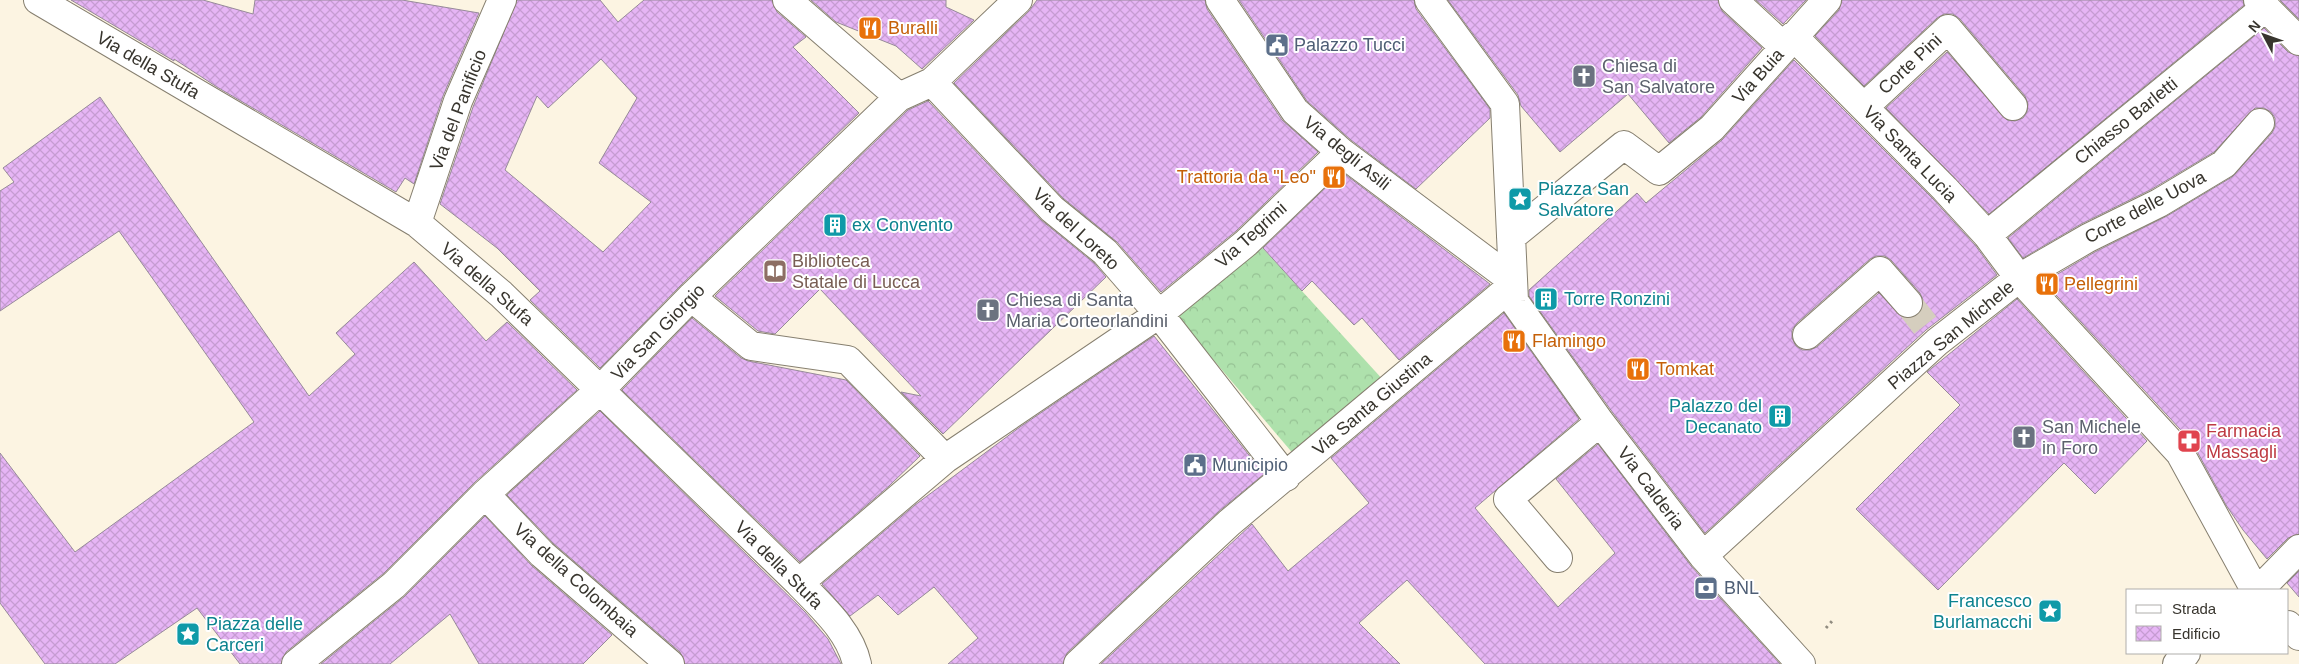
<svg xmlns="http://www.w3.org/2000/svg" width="2299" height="664" font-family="Arial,sans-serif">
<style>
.forest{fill:url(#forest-crowns)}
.building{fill:url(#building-cross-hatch);stroke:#968a99;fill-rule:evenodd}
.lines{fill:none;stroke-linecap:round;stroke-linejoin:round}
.street-tunnel{stroke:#d5cebe;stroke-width:28;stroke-dasharray:28 14;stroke-linecap:butt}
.street-casing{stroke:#867f6f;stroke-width:30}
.path{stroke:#918c80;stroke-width:3;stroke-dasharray:2.5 4;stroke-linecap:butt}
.street{stroke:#fff;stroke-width:28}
.labels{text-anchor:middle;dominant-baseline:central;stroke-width:4;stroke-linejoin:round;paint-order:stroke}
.food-label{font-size:18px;fill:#c56008;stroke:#fff;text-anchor:start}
.service-label{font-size:18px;fill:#4e5e75;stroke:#fff;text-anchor:start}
.street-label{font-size:18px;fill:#38352e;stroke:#fff}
.worship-label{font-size:18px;fill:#5b616d;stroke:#fff;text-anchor:start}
.culture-label{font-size:18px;fill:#0d838f;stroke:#fff;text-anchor:start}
.education-label{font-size:18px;fill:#785e54;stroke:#fff;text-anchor:start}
.health-label{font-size:18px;fill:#be3a42;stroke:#fff;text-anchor:start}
</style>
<defs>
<pattern id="forest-crowns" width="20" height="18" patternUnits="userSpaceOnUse" patternTransform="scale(1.25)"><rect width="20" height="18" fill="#aee1ac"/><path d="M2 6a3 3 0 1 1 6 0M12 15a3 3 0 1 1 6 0" fill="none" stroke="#96c294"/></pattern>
<pattern id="building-cross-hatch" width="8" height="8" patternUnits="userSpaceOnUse" patternTransform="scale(1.25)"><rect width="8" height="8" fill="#e6b5f5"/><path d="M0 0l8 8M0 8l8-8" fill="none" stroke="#c69cd2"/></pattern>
</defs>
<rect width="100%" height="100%" fill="#fcf4e2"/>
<path class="forest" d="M1259 244 1385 382 1296 457 1176 316Z"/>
<path class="building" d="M71 0H203L253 14 255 0H402L479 13 443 96 414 184 405 178 396 192 217 87 174 59V61Z
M517 0H600L618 22 644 0H772L777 12 806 37 793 47 859 113 680 286 600 368 530 300 540 291 497 248 440 204 473 107ZM601 59 637 98 599 163 651 202 603 252 505 170 537 96 548 108Z
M811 0H946V7L974 20 922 69 896 46 836 22Z
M1037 0H1205L1207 9 1282 120 1318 152 1236 231 1161 292 1117 242 1063 198 954 83 1029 11Z
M1239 0H1414L1416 9 1490 109V118L1416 189 1351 140 1307 101Z
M1448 0H1718L1722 11 1762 48 1701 117 1669 143 1628 94 1560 152 1521 106 1518 95Z
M1756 0H1806L1783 24Z
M1842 0H2243L2244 5 1989 214 1886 108 1947 52 2007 120 2015 121 2023 118 2027 112 2028 104 2025 96 1960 19 1953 14H1944L1937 18 1864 86 1815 36 1839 10Z
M2280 0H2299V19Z
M2264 28 2288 52 2299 56V534L2288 538 2267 559 2243 530 2226 505 2192 442 2044 282 2095 252 2167 216 2232 177 2272 133 2275 127V118L2271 112 2264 108H2255L2214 152 2152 189 2081 224 2023 258 2008 238Z
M1794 60 1934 200 1975 245 1997 275 1926 330 1705 533 1613 413 1529 296V290L1637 193 1646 203 1722 140ZM1876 256H1885L1891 260 1920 293 1923 300V308L1919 314 1912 318H1903L1879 293 1817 347 1810 350H1802L1796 346 1792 338V330L1797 323 1870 259Z
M100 97 309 396 355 354 336 333 414 262 486 341 507 322 577 390 475 482 384 573 286 652 281 664H240L197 608 115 664H45L0 603V453L75 552 254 422 119 231 0 311V191L14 182 3 168Z
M928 101 1041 220 1094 263 1106 277 943 434 901 392 921 396 820 289 775 334 758 331 715 296 908 110Z
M1342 172 1490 284 1399 360 1362 318 1354 325 1312 281 1302 291 1263 248Z
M2017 299 2147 441 2095 494 2064 463 1938 590 1856 509 1960 405 1927 372Z
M1504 313 1579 419 1475 508 1558 607 1615 553 1556 479 1598 444 1691 566 1780 664H1485L1407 580 1359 623 1400 664H1101L1252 524 1288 571 1369 503 1331 458Z
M692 318 741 358 748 361 846 380 920 456 889 486 800 562 622 390Z
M1154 336 1264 474 1218 512 1067 653 1063 664H948L978 638 934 587 898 615 878 595 850 616 822 584 915 505 1020 427Z
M600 411 805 612 828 639 841 664H685L680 652 553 543 507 495Z
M485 516 532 566 612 635 583 664H479L450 614 390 664H321L404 597Z
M2299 571V597L2287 583Z"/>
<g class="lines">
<path class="street-tunnel" d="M1908 303 1936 339"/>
<g class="street-casing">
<path id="street" d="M38 0 417 223 501 294 799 583C821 606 850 631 857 664
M787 0 899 97
M1220 0 1295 111 1341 152 1512 280
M1429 0 1505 104 1514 301 1600 422 1703 556 1801 664
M1733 0 1784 47
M2258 0 2299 41
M1793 36 1945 189 1987 235 2019 278 2180 453 2255 590
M932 82 1052 209 1105 252 1159 314 1286 477
M1864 107 1948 29 2013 106
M417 223 458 101 502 0
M1987 235 2266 7
M1511 237 1624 145 1659 171 1712 128 1827 0
M691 297 751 346 848 360 945 459
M1807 335 1880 271 1908 303
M485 494 542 554 670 664
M1703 556 1937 342 2019 278 2088 238 2159 203 2224 164 2260 123
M1558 558 1508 499 1600 422
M799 583 945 459 1159 314 1246 243 1341 152
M2259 590 2299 549
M2288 625 2299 636
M296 664 394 585 485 494 601 389 691 297 899 97 932 82 1018 0
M1078 664 1229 523 1512 286
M2177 664 2186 653"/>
</g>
<path class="path" d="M1826 628 1833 620"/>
<use href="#street" class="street"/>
</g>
<defs>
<g id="restaurant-square" transform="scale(1.25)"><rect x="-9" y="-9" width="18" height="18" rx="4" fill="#e8710a" stroke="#fff"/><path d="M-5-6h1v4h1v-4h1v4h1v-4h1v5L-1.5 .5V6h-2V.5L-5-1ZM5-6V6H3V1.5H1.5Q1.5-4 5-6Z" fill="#fff"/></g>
<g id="civic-square" transform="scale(1.25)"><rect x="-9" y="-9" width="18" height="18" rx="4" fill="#5c6f8a" stroke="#fff"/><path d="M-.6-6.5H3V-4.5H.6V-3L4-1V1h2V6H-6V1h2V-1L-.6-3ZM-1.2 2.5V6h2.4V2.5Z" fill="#fff"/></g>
<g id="church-square" transform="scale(1.25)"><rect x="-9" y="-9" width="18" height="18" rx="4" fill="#6b7280" stroke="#fff"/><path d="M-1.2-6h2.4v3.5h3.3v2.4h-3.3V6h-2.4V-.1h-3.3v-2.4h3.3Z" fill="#fff"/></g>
<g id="sight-square" transform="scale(1.25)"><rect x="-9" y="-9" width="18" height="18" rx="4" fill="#0f9aa8" stroke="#fff"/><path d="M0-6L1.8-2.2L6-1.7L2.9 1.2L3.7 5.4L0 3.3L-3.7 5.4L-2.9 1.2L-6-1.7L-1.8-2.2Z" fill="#fff"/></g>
<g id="building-square" transform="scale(1.25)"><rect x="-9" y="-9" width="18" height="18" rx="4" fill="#0f9aa8" stroke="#fff"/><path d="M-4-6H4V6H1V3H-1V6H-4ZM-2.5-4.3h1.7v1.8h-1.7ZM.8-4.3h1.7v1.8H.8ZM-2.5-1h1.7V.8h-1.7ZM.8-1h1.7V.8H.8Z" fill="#fff"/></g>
<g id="library-square" transform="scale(1.25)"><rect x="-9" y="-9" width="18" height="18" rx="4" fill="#8d6e63" stroke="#fff"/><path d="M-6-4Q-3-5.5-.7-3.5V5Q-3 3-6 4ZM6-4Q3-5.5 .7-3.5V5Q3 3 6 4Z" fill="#fff"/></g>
<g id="pharmacy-square" transform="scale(1.25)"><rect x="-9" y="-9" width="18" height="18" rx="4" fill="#e0444e" stroke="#fff"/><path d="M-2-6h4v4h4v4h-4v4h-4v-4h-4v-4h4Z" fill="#fff"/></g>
<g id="bank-square" transform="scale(1.25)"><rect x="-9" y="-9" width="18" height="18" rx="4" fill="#5c6f8a" stroke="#fff"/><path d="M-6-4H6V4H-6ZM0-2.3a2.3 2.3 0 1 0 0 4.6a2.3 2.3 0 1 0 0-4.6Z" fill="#fff"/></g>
</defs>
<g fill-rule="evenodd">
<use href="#restaurant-square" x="870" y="28"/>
<use href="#civic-square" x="1277" y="45"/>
<use href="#church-square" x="1584" y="76"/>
<use href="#restaurant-square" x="1334" y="177"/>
<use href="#sight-square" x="1520" y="199"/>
<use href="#building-square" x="835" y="225"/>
<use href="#library-square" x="775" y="271"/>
<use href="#restaurant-square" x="2047" y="284"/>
<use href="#building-square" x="1546" y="299"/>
<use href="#church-square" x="988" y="310"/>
<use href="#restaurant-square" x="1514" y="341"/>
<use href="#restaurant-square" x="1638" y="369"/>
<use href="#building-square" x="1780" y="416"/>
<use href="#church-square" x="2024" y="437"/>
<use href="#pharmacy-square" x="2189" y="441"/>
<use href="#civic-square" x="1195" y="465"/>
<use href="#bank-square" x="1706" y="588"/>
<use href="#sight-square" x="2050" y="611"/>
<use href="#sight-square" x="188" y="634"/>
</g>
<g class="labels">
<g class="food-label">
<text x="888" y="28">Buralli</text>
<text x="1316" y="177" text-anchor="end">Trattoria da "Leo"</text>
<text x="2064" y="284">Pellegrini</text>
<text x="1532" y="341">Flamingo</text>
<text x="1656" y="369">Tomkat</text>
</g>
<g class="service-label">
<text x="1294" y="45">Palazzo Tucci</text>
<text x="1212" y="465">Municipio</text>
<text x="1724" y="588">BNL</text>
</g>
<g class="street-label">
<text transform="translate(1910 64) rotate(-43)">Corte Pini</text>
<text transform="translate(148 65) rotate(30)">Via della Stufa</text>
<text transform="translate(1758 76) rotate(-48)">Via Buia</text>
<text transform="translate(458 110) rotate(-69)">Via del Panificio</text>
<text transform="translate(2126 121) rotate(-39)">Chiasso Barletti</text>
<text transform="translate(1347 153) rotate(39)">Via degli Asili</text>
<text transform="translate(1910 154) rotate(46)">Via Santa Lucia</text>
<text transform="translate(2145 207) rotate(-28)">Corte delle Uova</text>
<text transform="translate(1076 229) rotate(43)">Via del Loreto</text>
<text transform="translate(1251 235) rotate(-42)">Via Tegrimi</text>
<text transform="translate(487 284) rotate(41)">Via della Stufa</text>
<text transform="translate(658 332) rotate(-46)">Via San Giorgio</text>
<text transform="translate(1951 335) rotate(-40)">Piazza San Michele</text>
<text transform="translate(1372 404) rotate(-40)">Via Santa Giustina</text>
<text transform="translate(1651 488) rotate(53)">Via Calderia</text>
<text transform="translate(779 565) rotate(45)">Via della Stufa</text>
<text transform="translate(576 580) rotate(42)">Via della Colombaia</text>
</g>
<g class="worship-label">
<text x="1602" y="66">Chiesa di<tspan x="1602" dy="21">San Salvatore</tspan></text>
<text x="1006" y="300">Chiesa di Santa<tspan x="1006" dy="21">Maria Corteorlandini</tspan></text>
<text x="2042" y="427">San Michele<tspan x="2042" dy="21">in Foro</tspan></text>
</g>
<g class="culture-label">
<text x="1538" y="189">Piazza San<tspan x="1538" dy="21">Salvatore</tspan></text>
<text x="852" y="225">ex Convento</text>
<text x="1564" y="299">Torre Ronzini</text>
<text x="1762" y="406" text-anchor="end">Palazzo del<tspan x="1762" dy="21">Decanato</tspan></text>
<text x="2032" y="601" text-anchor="end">Francesco<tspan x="2032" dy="21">Burlamacchi</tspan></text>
<text x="206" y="624">Piazza delle<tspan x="206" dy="21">Carceri</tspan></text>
</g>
<g class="education-label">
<text x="792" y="261">Biblioteca<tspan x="792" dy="21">Statale di Lucca</tspan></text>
</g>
<g class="health-label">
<text x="2206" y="431">Farmacia<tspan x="2206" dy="21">Massagli</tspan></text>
</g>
</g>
<rect x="2126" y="589" width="162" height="65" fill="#ffffff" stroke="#afaeab"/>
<rect x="2136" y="605" width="25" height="8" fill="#ffffff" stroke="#afaeab"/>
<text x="2172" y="614" font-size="15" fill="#38352e">Strada</text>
<rect x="2136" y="626" width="25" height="15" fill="url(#building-cross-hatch)" stroke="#afaeab"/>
<text x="2172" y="639" font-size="15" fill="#38352e">Edificio</text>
<g transform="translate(2264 35) rotate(311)" stroke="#ffffff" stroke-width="4" paint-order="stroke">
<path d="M0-4L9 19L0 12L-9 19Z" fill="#38352e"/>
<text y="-8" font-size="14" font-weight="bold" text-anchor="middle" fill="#38352e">N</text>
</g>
</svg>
